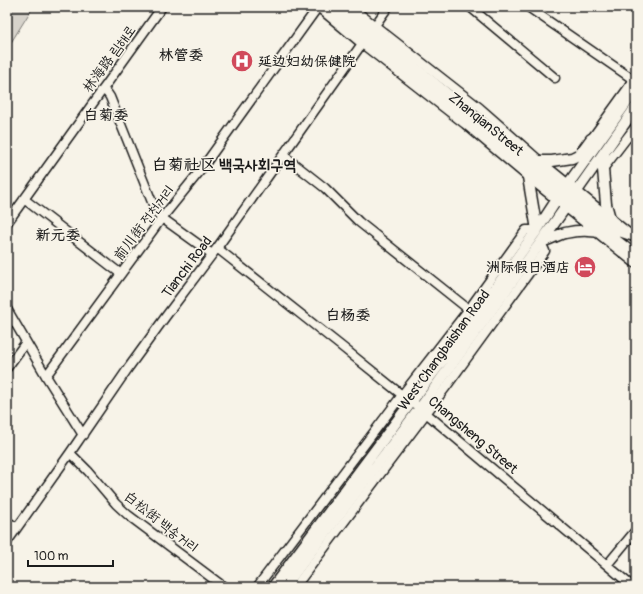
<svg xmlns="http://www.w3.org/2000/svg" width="643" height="594" font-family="Pangolin,'LXGW WenKai TC','Poor Story',sans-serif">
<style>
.green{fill:#d7d3cb;stroke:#7a7874}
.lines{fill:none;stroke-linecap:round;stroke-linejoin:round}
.minor-casing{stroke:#1c1c1c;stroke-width:11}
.major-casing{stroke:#1c1c1c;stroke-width:13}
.minor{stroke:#f7f3e8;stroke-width:8}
.major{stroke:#f7f3e8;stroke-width:10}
.labels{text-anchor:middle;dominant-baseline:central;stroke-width:3.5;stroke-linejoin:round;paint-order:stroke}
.street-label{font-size:14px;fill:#1c1c1c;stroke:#f7f3e8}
.poi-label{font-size:14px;font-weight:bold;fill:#1c1c1c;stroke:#f7f3e8;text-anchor:start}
.neighbourhood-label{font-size:15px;font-weight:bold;fill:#1c1c1c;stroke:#f7f3e8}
.quarter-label{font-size:16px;font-weight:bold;fill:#1c1c1c;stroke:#f7f3e8}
</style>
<rect width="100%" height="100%" fill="#f7f3e8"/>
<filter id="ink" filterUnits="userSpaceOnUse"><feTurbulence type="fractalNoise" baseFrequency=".025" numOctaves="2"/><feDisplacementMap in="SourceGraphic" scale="8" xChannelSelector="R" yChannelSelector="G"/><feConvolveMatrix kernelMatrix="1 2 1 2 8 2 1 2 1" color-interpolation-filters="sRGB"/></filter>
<g filter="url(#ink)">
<path class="green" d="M7 7H33L7 49Z"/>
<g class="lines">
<g class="minor-casing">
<path id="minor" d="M318 7 361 43 465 124 528 177 636 264
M351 7 480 108 540 161 636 239
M470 7 555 78
M528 7 634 80
M103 89 108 94 110 97 156 212 162 218 212 254
M630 135 636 140
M592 138 636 77
M283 155 325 188 359 222 472 312
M602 169H603L636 126
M24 199 121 274
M7 223 162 7
M217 248 341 346 402 395 411 401 420 408 607 565 633 587
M7 309 46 376 83 435
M7 368 26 342
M46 376 162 218 200 171 318 7
M70 453 88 471 116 504 128 515 224 587
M7 521 17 528
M7 542 70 453 129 367 166 316 217 248 388 7
M607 565 636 530
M257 587 402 395 469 309 526 230H537
M295 587 446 387 545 251 541 242"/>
</g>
<g class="major-casing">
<path id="major" d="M330 7 551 189 636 256
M349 14 608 225
M604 154 603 169 606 204 613 229
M529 161H552L572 158 580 154 591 139 603 132
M523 167 528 177 529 183 537 230
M613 229 631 235
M541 242C549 240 557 235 565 233 579 230 593 230 607 234
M273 587 468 326 537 230 554 204 636 89
M284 587 420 408 541 242 636 107"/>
</g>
<use href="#minor" class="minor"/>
<use href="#major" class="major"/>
</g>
</g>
<defs>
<g id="hospital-disc" transform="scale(1.15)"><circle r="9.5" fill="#d1495b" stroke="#f7f3e8"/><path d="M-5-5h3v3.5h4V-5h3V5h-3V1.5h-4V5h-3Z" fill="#fff"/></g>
<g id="hotel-disc" transform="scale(1.15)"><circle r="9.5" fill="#d1495b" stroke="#f7f3e8"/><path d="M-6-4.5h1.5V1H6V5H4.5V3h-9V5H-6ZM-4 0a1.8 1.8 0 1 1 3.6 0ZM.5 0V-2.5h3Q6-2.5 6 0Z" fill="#fff"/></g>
</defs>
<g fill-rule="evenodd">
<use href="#hospital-disc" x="242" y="61"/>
<use href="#hotel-disc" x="585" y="267"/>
</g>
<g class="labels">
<g class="street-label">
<text transform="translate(109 59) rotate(-54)">林海路 림해로</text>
<text transform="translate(486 124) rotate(39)">ZhanqianStreet</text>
<text transform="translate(144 223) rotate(-53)">前川街 전천거리</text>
<text transform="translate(187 267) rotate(-53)">Tianchi Road</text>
<text transform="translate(444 350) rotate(-54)">West Changbaishan Road</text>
<text transform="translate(473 435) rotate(40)">Changsheng Street</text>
<text transform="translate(161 522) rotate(38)">白松街 백송거리</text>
</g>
<g class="poi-label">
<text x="258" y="61">延边妇幼保健院</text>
<text x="570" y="267" text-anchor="end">洲际假日酒店</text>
</g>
<g class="neighbourhood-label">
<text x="181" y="55">林管委</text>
<text x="106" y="115">白菊委</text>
<text x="58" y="235">新元委</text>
<text x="348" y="315">白杨委</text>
</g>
<g class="quarter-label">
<text x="224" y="165">白菊社区 백국사회구역</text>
</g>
</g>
<rect width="643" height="594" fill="none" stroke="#f7f3e8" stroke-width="24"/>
<rect x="12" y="12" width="619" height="570" fill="none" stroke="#1c1c1c" stroke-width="1.5" filter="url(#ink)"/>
<path d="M28 560v6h85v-6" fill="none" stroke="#1c1c1c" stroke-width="2"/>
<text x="34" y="560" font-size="12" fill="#1c1c1c" stroke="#f7f3e8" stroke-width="3" paint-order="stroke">100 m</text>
</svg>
